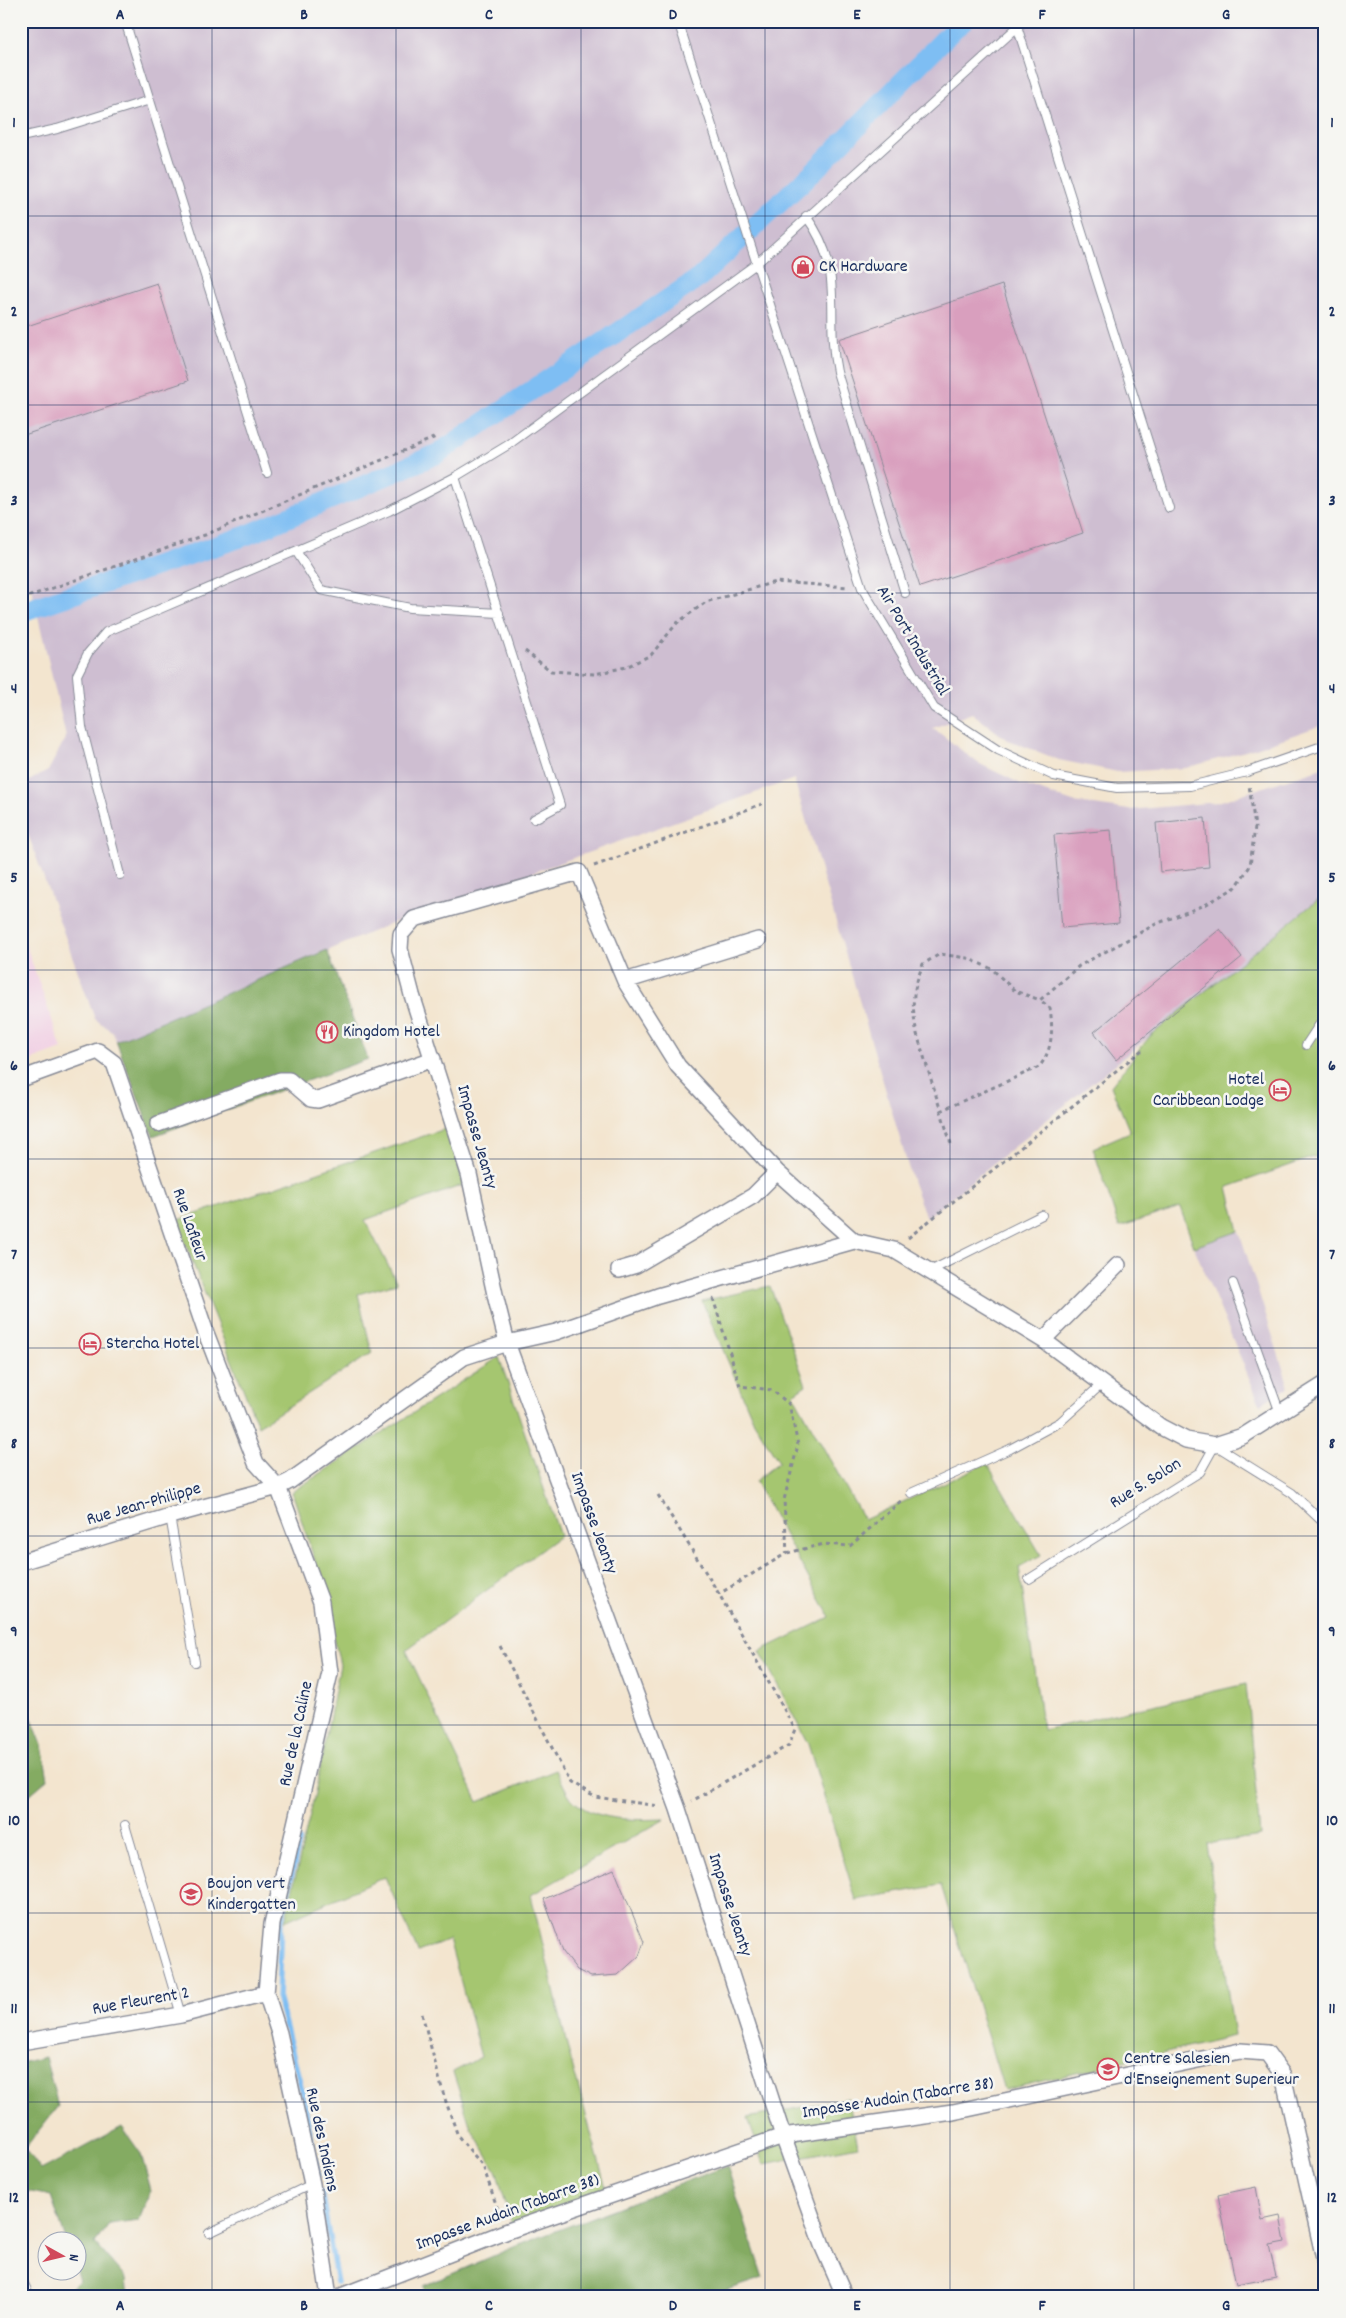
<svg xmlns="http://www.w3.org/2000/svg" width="1346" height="2318" font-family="Dekko,sans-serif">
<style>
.built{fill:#f1d0e4}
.industrial{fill:#cebed1}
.green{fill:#a5c66f;stroke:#607a66}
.forest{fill:#84ab62;stroke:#506d60}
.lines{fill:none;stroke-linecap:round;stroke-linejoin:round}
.stream{stroke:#7ebef3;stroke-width:5.5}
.canal{stroke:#7ebef3;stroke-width:20}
.building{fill:#d99fbe}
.lane-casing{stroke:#878a96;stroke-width:10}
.street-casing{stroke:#878a96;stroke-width:18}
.path{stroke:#878a96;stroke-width:3;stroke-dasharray:4 4;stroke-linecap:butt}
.lane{stroke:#fff;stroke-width:8}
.street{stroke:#fff;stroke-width:15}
.grid{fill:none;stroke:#1b2f5e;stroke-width:1;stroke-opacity:0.55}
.labels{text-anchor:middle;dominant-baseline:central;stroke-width:5;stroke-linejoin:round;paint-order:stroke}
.poi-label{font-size:18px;fill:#1b2f5e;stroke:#f6f6f2;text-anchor:start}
.street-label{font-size:18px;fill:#1b2f5e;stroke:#f6f6f2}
.neatline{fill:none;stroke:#1b2f5e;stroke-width:2}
.grid-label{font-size:16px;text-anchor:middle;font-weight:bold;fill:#1b2f5e}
</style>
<rect width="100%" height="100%" fill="#f6f6f2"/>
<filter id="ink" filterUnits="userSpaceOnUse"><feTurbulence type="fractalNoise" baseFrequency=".02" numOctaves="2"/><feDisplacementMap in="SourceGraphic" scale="10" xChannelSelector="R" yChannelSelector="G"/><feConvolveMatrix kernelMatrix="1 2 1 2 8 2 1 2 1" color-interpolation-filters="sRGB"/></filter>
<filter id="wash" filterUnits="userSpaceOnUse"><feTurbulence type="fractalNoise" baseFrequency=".0096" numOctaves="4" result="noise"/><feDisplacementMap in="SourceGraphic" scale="20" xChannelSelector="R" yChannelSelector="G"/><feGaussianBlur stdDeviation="1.12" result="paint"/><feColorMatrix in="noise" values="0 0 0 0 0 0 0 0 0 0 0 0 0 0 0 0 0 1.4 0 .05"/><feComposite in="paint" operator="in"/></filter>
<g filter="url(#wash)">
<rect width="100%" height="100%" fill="#f3e5cf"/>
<path class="built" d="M21 931 62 1049 21 1064Z"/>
<path class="industrial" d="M21 21H1325V724L1256 748 1186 768 1118 772 1059 760 1006 739 972 713 933 728 978 763 1021 784 1073 802 1129 810 1218 802 1325 767V894L926 1218 913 1183 794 779 402 919 116 1041 113 1032 95 1019 21 815V785L48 771 66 737 31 586 21 589Z
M1239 1231 1289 1387 1260 1404 1194 1247Z"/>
<path class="green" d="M1325 894V1153L1228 1187 1239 1231 1194 1247 1180 1207 1119 1227 1093 1148 1130 1132 1111 1086 1150 1036Z
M450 1127 463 1185 365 1220 397 1283 358 1294 372 1353 258 1426 176 1221Z
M770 1286 806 1385 793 1394 864 1520 987 1463 1041 1555 1019 1567 1043 1730 1246 1684 1260 1836 1207 1844 1234 2036 1004 2090 941 1885 856 1900 808 1744 760 1651 830 1617 755 1481 779 1462 754 1422 702 1301Z
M499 1357 560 1536 406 1650 478 1802 556 1770C561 1779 565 1790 571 1798 592 1822 636 1820 665 1819L531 1895 569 2053 607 2191 512 2224 496 2170 471 2128 453 2072 481 2057 449 1939 418 1952 385 1877 285 1921 315 1793 340 1665 322 1582 292 1492Z
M848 2098 858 2146 764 2164 748 2118Z"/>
<path class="forest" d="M327 950 368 1059 153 1136 116 1041Z
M21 1691 42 1745 48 1779 21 1802Z
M45 2057 58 2106 25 2148 41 2170 122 2127 141 2154 151 2190 139 2220 109 2224 95 2243 126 2279 128 2297H61L79 2281 76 2271 78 2240H66L51 2196 21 2190V2063Z
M727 2166 763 2278 705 2297H427L424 2286 516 2246Z"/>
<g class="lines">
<path class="stream" d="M299 1841 281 1922 278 1997 302 2090 318 2175
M321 2192 337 2282"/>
<path class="canal" d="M21 612 245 536 437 454 699 278 814 171 954 29 964 21"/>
</g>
<g id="blocks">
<path class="building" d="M157 283 188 381 21 436V328Z
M1002 285 1083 533 920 587 839 339Z
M1205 818 1209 867 1160 872 1156 823Z
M1111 830 1119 923 1062 928 1054 835Z
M1220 929 1242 957 1116 1060 1094 1032Z
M614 1869 644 1942 639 1956 618 1975 591 1977 577 1970 563 1952 544 1899Z
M1256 2187 1262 2220 1280 2216 1285 2242 1269 2245 1276 2277 1236 2285 1218 2195Z"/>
</g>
</g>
<g filter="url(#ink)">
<use href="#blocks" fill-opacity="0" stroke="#878a96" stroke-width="1"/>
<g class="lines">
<g class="lane-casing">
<path id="lane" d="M125 21 267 473
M678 21 862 588 934 708 998 750 1054 776 1117 788 1190 786 1247 772 1325 745
M1017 26 1169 508
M21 137 57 129 150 100
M806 216C847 272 824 312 837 372L905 593
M455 477 560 805 534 819
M296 551 321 590 410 608 499 613
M120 875 82 727 77 675 88 653 106 632 389 511 455 477 508 445 756 264 1024 21
M1306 1045 1325 1016
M930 1271 1042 1215
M1233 1283 1280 1413
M911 1493 1010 1449 1060 1422 1102 1384
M170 1516 195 1662
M1029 1579 1200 1472 1215 1445 1292 1493 1325 1524
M125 1825 181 2015
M209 2233 312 2184
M21 2277 30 2297"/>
</g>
<g class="street-casing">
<path id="street" d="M625 981 758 940
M21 1079 98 1051 114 1063 206 1333 256 1463 278 1487 321 1602 330 1673 272 1924 266 1993 279 2033 312 2184 329 2297
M158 1124 280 1080H289L311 1099 318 1100 433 1059
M619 1270 636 1265 753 1196 777 1172
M1043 1340 1118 1265
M21 1562 170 1516 278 1487 290 1481 464 1357 507 1343 556 1332 658 1296 854 1241
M21 2042 181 2015 266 1993
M339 2297 505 2232 783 2136 953 2112 1240 2051 1267 2053 1283 2075 1325 2263
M845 2297 822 2245 783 2136 678 1809 507 1343 496 1299 469 1174 412 995 400 949 401 934 414 919 579 872 625 981 678 1066 777 1172 854 1241 894 1250 929 1271 1043 1340 1161 1427 1186 1440 1215 1445 1243 1436 1325 1384"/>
</g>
<path class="path" d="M21 599 205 535 436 437
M525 651 551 671 595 674 626 667 651 655 677 623 706 602 775 582 849 587
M594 866 762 804
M940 1111 1039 1067C1053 1050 1053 1029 1050 1008L1040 1000
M951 1144 917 1034C911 1003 912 993 923 964L940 954 967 958 992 969 1015 991 1040 1000 1079 966 1156 924 1205 905 1236 887 1250 866 1255 827 1249 785
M908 1238 1142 1050
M713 1298 740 1386 772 1390 789 1404 798 1445 784 1500 787 1553 719 1594
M658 1495 719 1594 795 1729 789 1745 692 1801
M787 1553 824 1544 850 1546 901 1501
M500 1646 570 1783 595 1797 659 1806
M422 2014 444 2096 458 2136 483 2166 500 2216"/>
<use href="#lane" class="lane"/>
<use href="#street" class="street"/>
</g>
</g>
<path class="grid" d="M212 21V2297M396 21V2297M581 21V2297M765 21V2297M950 21V2297M1134 21V2297M21 216H1325M21 405H1325M21 593H1325M21 782H1325M21 970H1325M21 1159H1325M21 1348H1325M21 1536H1325M21 1725H1325M21 1913H1325M21 2102H1325"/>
<defs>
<g id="shop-ring" transform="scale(1.125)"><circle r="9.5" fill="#f6f6f2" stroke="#d1495b" stroke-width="1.5"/><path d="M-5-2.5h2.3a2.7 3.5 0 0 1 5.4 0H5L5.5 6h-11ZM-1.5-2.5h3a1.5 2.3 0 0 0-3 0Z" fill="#d1495b"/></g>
<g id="restaurant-ring" transform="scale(1.125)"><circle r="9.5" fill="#f6f6f2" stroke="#d1495b" stroke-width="1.5"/><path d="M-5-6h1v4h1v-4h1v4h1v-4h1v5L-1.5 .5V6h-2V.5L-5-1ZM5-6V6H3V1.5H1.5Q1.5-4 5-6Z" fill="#d1495b"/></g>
<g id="hotel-ring" transform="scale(1.125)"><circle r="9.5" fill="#f6f6f2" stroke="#d1495b" stroke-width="1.5"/><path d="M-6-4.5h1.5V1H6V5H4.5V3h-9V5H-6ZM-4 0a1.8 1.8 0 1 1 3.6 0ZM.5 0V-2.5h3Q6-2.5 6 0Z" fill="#d1495b"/></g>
<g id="school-ring" transform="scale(1.125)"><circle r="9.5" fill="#f6f6f2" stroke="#d1495b" stroke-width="1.5"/><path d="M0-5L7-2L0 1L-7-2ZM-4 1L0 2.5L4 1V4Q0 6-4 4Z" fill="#d1495b"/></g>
</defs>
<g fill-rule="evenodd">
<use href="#shop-ring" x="803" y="267"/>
<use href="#restaurant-ring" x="327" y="1032"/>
<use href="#hotel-ring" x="1280" y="1090"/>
<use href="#hotel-ring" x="90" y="1344"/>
<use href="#school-ring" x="191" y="1894"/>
<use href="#school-ring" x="1108" y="2069"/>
</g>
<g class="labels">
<g class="poi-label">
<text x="819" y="267">CK Hardware</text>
<text x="343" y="1032">Kingdom Hotel</text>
<text x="1264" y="1080" text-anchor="end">Hotel<tspan x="1264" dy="21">Caribbean Lodge</tspan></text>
<text x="106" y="1344">Stercha Hotel</text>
<text x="207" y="1884">Boujon vert<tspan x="207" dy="21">Kindergatten</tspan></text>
<text x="1124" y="2059">Centre Salesien<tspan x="1124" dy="21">d'Enseignement Superieur</tspan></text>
</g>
<g class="street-label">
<text transform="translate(912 641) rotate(59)">Air Port Industrial</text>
<text transform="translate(476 1137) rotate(74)">Impasse Jeanty</text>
<text transform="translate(189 1225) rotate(71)">Rue Lafleur</text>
<text transform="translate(1146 1484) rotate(-32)">Rue S. Solon</text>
<text transform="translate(144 1505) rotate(-16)">Rue Jean-Philippe</text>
<text transform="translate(593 1523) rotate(70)">Impasse Jeanty</text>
<text transform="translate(297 1734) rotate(-78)">Rue de la Caline</text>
<text transform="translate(729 1905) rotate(72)">Impasse Jeanty</text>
<text transform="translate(141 2002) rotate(-10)">Rue Fleurent 2</text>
<text transform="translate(898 2099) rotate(-9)">Impasse Audain (Tabarre 38)</text>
<text transform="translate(321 2140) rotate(78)">Rue des Indiens</text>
<text transform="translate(508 2213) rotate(-20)">Impasse Audain (Tabarre 38)</text>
</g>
</g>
<rect width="1346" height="2318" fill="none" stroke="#f6f6f2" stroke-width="55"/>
<g transform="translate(62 2256) rotate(98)"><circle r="24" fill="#f6f6f2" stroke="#9ea6b7"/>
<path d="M0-4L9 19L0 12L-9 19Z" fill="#d1495b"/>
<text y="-8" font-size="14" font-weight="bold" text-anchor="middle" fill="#1b2f5e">N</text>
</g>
<rect x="28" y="28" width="1290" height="2262" class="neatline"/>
<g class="grid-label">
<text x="120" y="19">A</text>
<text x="304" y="19">B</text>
<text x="489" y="19">C</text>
<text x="673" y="19">D</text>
<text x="857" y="19">E</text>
<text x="1042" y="19">F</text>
<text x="1226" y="19">G</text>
<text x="14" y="127">1</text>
<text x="1332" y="127">1</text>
<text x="14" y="316">2</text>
<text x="1332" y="316">2</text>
<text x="14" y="505">3</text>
<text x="1332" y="505">3</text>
<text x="14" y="693">4</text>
<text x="1332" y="693">4</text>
<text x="14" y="882">5</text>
<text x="1332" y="882">5</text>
<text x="14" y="1070">6</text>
<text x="1332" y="1070">6</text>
<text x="14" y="1259">7</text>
<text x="1332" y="1259">7</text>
<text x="14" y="1448">8</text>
<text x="1332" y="1448">8</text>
<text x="14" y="1636">9</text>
<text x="1332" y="1636">9</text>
<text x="14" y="1825">10</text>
<text x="1332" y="1825">10</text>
<text x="14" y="2013">11</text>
<text x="1332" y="2013">11</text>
<text x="14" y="2202">12</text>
<text x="1332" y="2202">12</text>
<text x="120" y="2310">A</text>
<text x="304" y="2310">B</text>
<text x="489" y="2310">C</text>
<text x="673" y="2310">D</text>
<text x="857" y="2310">E</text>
<text x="1042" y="2310">F</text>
<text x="1226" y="2310">G</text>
</g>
</svg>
